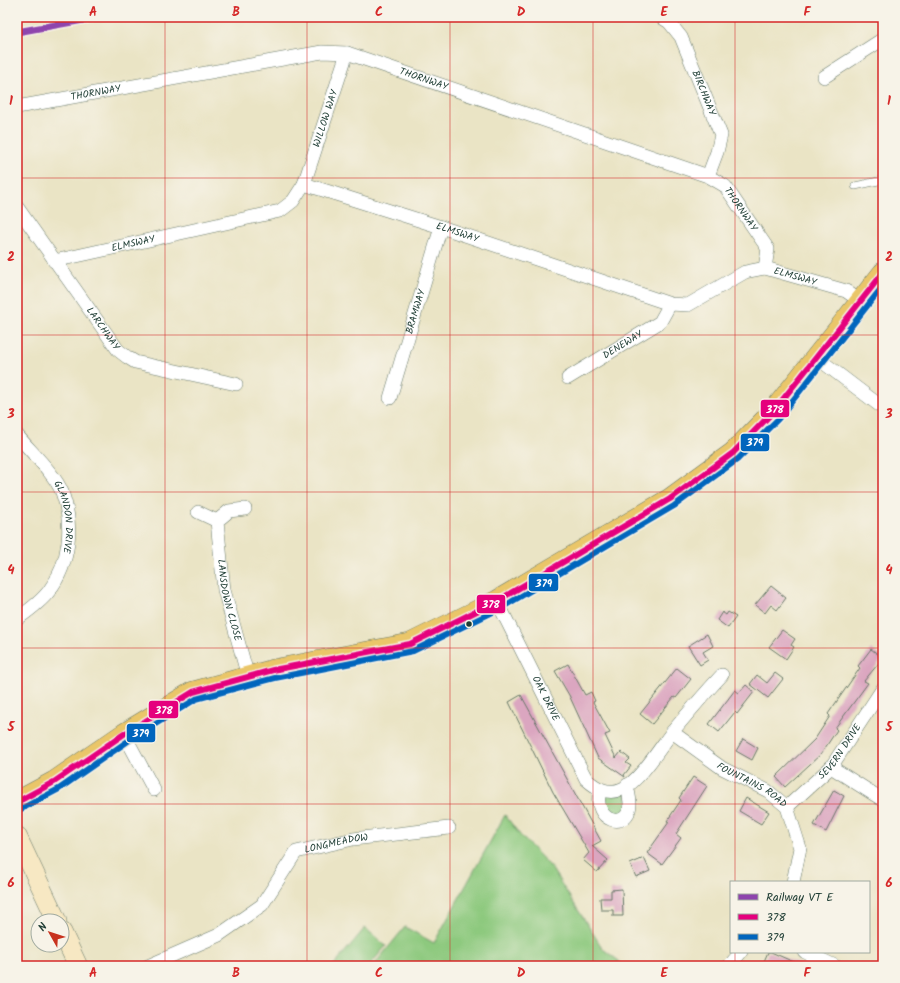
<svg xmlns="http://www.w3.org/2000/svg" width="900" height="983" font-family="Kalam,sans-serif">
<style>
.green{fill:#8dc97e;stroke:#568359}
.building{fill:#dba6c0}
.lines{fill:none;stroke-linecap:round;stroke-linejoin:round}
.lane-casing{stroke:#667767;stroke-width:8}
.street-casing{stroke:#667767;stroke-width:14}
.secondary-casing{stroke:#667767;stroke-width:20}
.primary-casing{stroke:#667767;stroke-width:22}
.lane{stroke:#fff;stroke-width:7}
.street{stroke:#fff;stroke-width:13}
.secondary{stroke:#f7e8c3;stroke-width:19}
.primary{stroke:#eac669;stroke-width:21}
.bus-1-casing{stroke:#f7f3e8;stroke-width:9}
.bus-2-casing{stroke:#f7f3e8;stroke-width:9}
.bus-1{stroke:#e5007d;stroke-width:6}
.bus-2{stroke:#0065bd;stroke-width:6}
.rail-1-casing{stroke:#f7f3e8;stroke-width:10}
.rail-1{stroke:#8e44ad;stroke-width:7}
.grid{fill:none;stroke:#d62828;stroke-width:1;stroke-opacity:0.55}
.bus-dot{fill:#1f3d34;stroke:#f7f3e8;stroke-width:1.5}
.labels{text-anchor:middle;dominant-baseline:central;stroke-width:3;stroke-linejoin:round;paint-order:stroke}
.street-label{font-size:10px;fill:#1f3d34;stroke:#f7f3e8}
.line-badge{stroke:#f7f3e8;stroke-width:1.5}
.badge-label{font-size:11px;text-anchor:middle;font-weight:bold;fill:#fff}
.neatline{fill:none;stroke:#d62828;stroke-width:1.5}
.grid-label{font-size:13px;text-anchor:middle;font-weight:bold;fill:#d62828}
</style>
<rect width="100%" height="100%" fill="#f7f3e8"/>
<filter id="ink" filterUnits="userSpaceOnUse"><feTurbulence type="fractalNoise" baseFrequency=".025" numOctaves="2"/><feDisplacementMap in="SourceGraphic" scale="8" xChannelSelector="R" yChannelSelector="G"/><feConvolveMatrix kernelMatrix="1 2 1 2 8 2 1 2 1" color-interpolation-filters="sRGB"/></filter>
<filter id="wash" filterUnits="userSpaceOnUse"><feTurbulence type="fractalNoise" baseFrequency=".012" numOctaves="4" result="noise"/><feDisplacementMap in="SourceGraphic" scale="16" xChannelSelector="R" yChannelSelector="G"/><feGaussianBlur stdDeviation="0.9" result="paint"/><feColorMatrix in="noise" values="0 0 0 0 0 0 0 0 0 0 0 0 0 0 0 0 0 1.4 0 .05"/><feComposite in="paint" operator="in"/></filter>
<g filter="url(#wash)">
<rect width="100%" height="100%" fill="#eae4c5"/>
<path class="green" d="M623 788 630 805 614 822 598 797Z
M505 815 520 835 550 866 603 949 619 961 618 966H373L405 927 434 943Z
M365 928 386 946 369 966H333Z"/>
<g id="blocks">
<path class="building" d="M771 586 786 598 777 610 771 605 765 613 755 605Z
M722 612 726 615 728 612 736 617 728 628 717 620Z
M782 630 795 639 791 645 794 647 786 659 769 647Z
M707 634 713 646 703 652 708 660 700 665 688 646Z
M871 649 883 658 864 681 868 683 835 728 837 730 821 754 785 787 776 777 815 739 830 716 828 714 860 668 858 666Z
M568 664 585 695 591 692 595 701 593 702 610 733 605 735 616 758 621 752 630 759 626 763 631 766 624 775 625 777 598 758 569 695 555 671Z
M677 668 691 679 676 698 674 697 652 724 640 714Z
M775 673 783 679 768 698 750 684 757 675 767 683Z
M746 685 754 692 737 714 735 712 719 732 709 724 735 690 739 693Z
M521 695 601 841 592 846 608 860 597 872 583 860 589 853 553 792 509 702Z
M743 739 758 748 752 760 736 751Z
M693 777 707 786 676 834 681 838 662 864 647 853 669 822 667 821 681 800 679 798Z
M834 790 844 796 826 832 814 825Z
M746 798 769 812 761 824 739 811Z
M644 858 650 871 636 877 630 864Z
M622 889 623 916H613V910H601L600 898H611V890Z
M768 952H771L803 966H762Z"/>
</g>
</g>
<g filter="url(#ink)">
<use href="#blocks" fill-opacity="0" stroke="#667767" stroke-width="1"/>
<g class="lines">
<g class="lane-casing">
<path id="lane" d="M855 186 883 180"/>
</g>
<g class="street-casing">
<g id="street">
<path id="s1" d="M661 17 669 22 681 37 721 135 717 152 708 176"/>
<path d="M824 77 883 39"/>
<path id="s2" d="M17 107 322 52 347 53 708 176 725 186 768 249 765 268"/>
<path id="s3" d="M304 184 347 53"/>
<path id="s4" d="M17 207 118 350 127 357 135 362 236 384"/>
<path id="s5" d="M54 261 280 211 293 201 304 184 441 227 670 304 688 305 745 272 765 268 846 291 860 301"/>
<path d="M816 357 883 408"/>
<path id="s6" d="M568 378 660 322 670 304"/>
<path id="s7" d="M390 398 441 227"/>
<path id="s8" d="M17 435C30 451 54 473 62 492 74 525 70 563 49 591 41 602 28 611 17 619"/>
<path id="s9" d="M245 509 229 511 217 521 224 590 248 677"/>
<path d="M198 512 217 521"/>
<path id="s10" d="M497 601 586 779C597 789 608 795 622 789 640 781 661 746 673 731 689 712 705 693 722 675"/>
<path id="s11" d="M672 732 722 768 768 791 787 807 800 848 793 882"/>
<path d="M124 734 154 790"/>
<path d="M831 767 883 800"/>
<path d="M600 790C591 822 629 832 630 804 630 798 628 791 627 785"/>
<path id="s12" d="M787 807 831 767 883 688"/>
<path d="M805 952 835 966"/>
<path id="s13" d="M148 966 219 935 262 905 296 852 353 839 449 828"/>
<path d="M729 966 741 952"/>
</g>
</g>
<g class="secondary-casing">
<path id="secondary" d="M17 836 57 921
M62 932 78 966"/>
</g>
<g class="primary-casing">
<path id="primary" d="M17 802 54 782 124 734 193 692 273 670 410 644 497 601 670 499 733 453 772 413 883 273"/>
</g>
<use href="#lane" class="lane"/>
<use href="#street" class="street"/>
<use href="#secondary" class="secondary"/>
<use href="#primary" class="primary"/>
<g class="bus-1-casing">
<path id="bus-1" d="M17 802 54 782 124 734 193 692 273 670 410 644 497 601 670 499 733 453 772 413 883 273"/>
</g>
<g class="bus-2-casing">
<path id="bus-2" d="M21 809 59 789 128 741 196 699 275 678 413 651 501 608 674 506 738 459 778 419 883 286"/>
</g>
<use href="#bus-1" class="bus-1"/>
<use href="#bus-2" class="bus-2"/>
<g class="rail-1-casing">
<path id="rail-1" d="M17 32 100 17"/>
</g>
<use href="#rail-1" class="rail-1"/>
</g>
</g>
<path class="grid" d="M165 17V966M307 17V966M450 17V966M593 17V966M735 17V882M17 178H883M17 335H883M17 492H883M17 648H883M17 804H883M735 952V966"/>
<circle class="bus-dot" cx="469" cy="624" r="3.5"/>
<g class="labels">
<g class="street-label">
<text stroke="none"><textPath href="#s2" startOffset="416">THORNWAY</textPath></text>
<text stroke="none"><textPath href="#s2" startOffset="80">THORNWAY</textPath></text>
<text stroke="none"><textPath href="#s1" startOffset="89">BIRCHWAY</textPath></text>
<text stroke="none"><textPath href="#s3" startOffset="69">WILLOW WAY</textPath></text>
<text stroke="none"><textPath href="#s2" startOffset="764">THORNWAY</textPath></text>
<text stroke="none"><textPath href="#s5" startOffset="429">ELMSWAY</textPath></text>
<text stroke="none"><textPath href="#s5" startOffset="81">ELMSWAY</textPath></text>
<text stroke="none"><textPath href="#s5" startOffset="789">ELMSWAY</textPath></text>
<text stroke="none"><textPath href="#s7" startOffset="90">BRAMWAY</textPath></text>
<text stroke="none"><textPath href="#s4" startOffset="149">LARCHWAY</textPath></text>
<text stroke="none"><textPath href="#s6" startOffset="64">DENEWAY</textPath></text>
<text stroke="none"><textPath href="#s8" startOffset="98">GLANDON DRIVE</textPath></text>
<text stroke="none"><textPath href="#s9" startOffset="112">LANSDOWN CLOSE</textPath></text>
<text stroke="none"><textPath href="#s10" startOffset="109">OAK DRIVE</textPath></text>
<text stroke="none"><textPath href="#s12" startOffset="77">SEVERN DRIVE</textPath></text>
<text stroke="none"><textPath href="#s11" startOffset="96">FOUNTAINS ROAD</textPath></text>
<text stroke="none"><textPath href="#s13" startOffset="234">LONGMEADOW</textPath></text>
</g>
</g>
<g class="line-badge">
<rect x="760" y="399" width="30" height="19" rx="4" fill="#e5007d"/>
<rect x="740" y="433" width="30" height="19" rx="4" fill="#0065bd"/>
<rect x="528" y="573" width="31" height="19" rx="4" fill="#0065bd"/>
<rect x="476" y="594" width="30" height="20" rx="4" fill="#e5007d"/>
<rect x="148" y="700" width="31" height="19" rx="4" fill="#e5007d"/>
<rect x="126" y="723" width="30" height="20" rx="4" fill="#0065bd"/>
</g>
<g class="badge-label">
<text x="775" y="413">378</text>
<text x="755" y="446">379</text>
<text x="544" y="587">379</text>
<text x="491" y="608">378</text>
<text x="164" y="714">378</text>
<text x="141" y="737">379</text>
</g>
<rect width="900" height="983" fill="none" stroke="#f7f3e8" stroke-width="44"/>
<rect x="730" y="881" width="140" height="72" fill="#f7f3e8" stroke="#a1aaa0"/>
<rect x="738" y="894" width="20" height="6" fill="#8e44ad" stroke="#a1aaa0"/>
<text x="766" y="901" font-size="12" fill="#1f3d34">Railway VT E</text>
<rect x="738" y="914" width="20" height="6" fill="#e5007d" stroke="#a1aaa0"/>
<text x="766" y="921" font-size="12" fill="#1f3d34">378</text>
<rect x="738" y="934" width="20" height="6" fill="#0065bd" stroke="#a1aaa0"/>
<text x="766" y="941" font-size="12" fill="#1f3d34">379</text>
<g transform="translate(50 933) rotate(309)"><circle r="19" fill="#f7f3e8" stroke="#a1aaa0"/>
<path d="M0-3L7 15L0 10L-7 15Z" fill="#c8321e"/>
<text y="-6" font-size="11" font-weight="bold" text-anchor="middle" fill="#1f3d34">N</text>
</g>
<rect x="22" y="22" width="856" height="939" class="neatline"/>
<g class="grid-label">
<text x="93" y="16">A</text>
<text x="236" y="16">B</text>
<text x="379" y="16">C</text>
<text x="521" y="16">D</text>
<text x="664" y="16">E</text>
<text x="807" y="16">F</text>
<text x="11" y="105">1</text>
<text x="889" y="105">1</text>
<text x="11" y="261">2</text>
<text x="889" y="261">2</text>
<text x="11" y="418">3</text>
<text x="889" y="418">3</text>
<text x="11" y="574">4</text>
<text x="889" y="574">4</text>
<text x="11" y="731">5</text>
<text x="889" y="731">5</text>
<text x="11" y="887">6</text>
<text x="889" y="887">6</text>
<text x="93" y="977">A</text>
<text x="236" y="977">B</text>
<text x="379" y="977">C</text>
<text x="521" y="977">D</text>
<text x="664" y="977">E</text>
<text x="807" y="977">F</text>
</g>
</svg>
